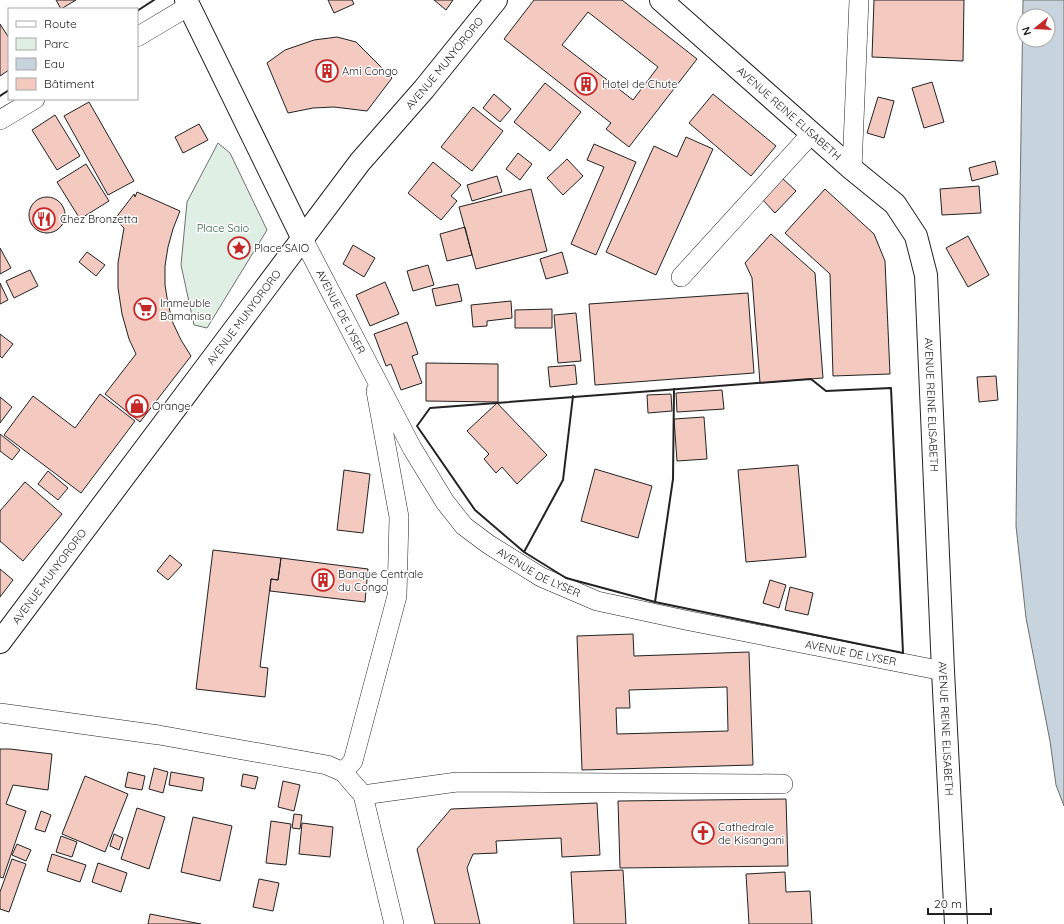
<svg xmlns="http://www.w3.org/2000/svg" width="1064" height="924" font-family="Quicksand,sans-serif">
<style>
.green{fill:#e0efe3;stroke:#6f6f6f}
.water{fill:#c7d3dd;stroke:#6f6f6f;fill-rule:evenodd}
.building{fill:#f3c9c0;stroke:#222;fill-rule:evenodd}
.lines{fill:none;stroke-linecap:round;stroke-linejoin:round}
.minor-casing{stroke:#222;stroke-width:20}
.tertiary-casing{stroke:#222;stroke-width:24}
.trunk-casing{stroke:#222;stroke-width:24}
.minor{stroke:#fff;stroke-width:19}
.tertiary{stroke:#fff;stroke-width:22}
.trunk{stroke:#fff;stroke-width:22}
.wall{stroke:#222;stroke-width:2}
.labels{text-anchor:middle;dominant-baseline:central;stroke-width:3;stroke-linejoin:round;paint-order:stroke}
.street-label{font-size:11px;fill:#222;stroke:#fff}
.poi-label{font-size:11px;fill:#222;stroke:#fff;text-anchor:start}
.park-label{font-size:11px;fill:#2f5e38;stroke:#fff}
</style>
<rect width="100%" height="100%" fill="#fff"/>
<path class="green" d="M218 143 230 153 267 230 207 328 194 325 181 265 187 202Z"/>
<path class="water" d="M1023 0H1064V806L1056 785 1050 741 1026 618 1016 526 1019 264ZM1024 16H1048V40H1024Z"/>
<path class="building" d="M56 0H76L61 9Z
M328 0H352L354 4 334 13Z
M434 0H453L446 10Z
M534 0H622L697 59 629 147 606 129 611 123 504 39ZM588 12 658 67 633 100 562 45Z
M874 0H964L963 61 872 57Z
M0 24 9 38V70L0 76Z
M337 37 356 42 392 78 367 111 334 107 313 108 288 113 267 63 285 50 314 40Z
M932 82 944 122 924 128 912 88Z
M545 83 581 112 550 151 514 122Z
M494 94 511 109 500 122 483 108Z
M713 94 776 146 751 176 689 123Z
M878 97 894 101 884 138 867 133Z
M89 102 134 181 108 195 64 116Z
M473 107 503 131 472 171 441 147Z
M55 115 80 156 57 170 32 130Z
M199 124 208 140 183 153 175 137Z
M686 137 713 149 656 275 606 252 654 146 677 157Z
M594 144 636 162 596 255 571 244 604 167 587 160Z
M518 153 532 164 520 180 506 169Z
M567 159 583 176 563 195 547 178Z
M995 161 998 174 972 181 969 168Z
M433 162 461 185 451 196 457 201 441 220 408 193Z
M86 164 109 201 80 219 57 182Z
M497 176 502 192 472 201 467 185Z
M782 178 796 191 775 213 762 199Z
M979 186 981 213 942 215 940 189Z
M531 189 547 251 476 269 459 207Z
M825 189 874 234 885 261 890 374 833 376 830 274 785 233Z
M137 192 180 211 173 229 168 247 165 266V285L168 304 173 323 181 340 191 356 140 422 105 394 136 354 129 339 122 314 118 288V263L124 228 115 219 134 194 135 197Z
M29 215a18 18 0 1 1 36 0a18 18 0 1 1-36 0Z
M465 227 472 255 447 261 440 234Z
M771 234 815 273 823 378 760 383 752 278 745 263Z
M968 236 989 275 968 287 946 248Z
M353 245 375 258 364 277 343 264Z
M0 248 11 268 0 274Z
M87 252 105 265 96 276 79 262Z
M562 252 568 273 546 279 540 259Z
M428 265 434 285 413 291 407 271Z
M30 270 38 286 14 298 6 281Z
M385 282 399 314 370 326 356 295Z
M0 283 8 300 0 304Z
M458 284 462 301 436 306 432 289Z
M748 293 754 373 595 385 589 304Z
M511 301 512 318 487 321V326L473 327 471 305Z
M552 309V328H515V310Z
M576 313 581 361 558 363 554 315Z
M407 322 418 354 412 356 422 383 401 390 391 364 386 366 374 334Z
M0 334 13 344 2 358 0 356Z
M426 363 498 364V402L426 401Z
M575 365 577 384 550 387 548 367Z
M996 376 998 400 979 402 977 377Z
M722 390 724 409 677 412 676 393Z
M100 394 135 421 81 493 4 435 33 396 75 428Z
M671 394 672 411 648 413 647 395Z
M0 397 12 407 0 423Z
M497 403 547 455 517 484 502 467 496 473 484 459 489 454 467 431Z
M704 417 707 459 677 461 674 419Z
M0 434 20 450 12 460 0 451Z
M798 465 806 557 746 562 738 470Z
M595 469 652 486 638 538 581 521Z
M344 470 370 474 363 533 337 530Z
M48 471 68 488 58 500 38 484Z
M25 482 62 514 23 561 0 541V511Z
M213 550 281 558 278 580 271 579 260 667 268 668 265 697 196 689Z
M170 555 182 565 168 580 157 571Z
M281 558 368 569 365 602 270 591 271 579 278 580Z
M0 569 13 580 0 597Z
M770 580 786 585 779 608 763 603Z
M790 587 813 593 808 615 785 610Z
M633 634 634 656 749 652 753 765 582 770 577 636ZM727 687 728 731 617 734 616 708H630L629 690Z
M0 749H10L52 754 48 790 13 785 6 804 26 811 3 878 0 877Z
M154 768 168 772 163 793 149 789Z
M128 772 145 776 142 790 125 787Z
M171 772 204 778 202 791 169 785Z
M243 774 258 777 255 789 241 786Z
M85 776 128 794 105 852 62 834Z
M283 781 300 785 294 811 278 807Z
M786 799 788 866 620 868 618 801Z
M597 803 600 855 562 857 561 838 496 841 497 853 473 854 467 868 480 924H435L417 849 451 809Z
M137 808 165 817 149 869 121 859Z
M41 811 51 815 45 832 35 829Z
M294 814 302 815 300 829 292 828Z
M193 817 232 826 220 881 181 872Z
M271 821 291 824 286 865 266 863Z
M302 823 333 827 330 857 299 854Z
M114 834 123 838 119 850 110 846Z
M61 836 77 842 72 857 56 852Z
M17 844 31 850 26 861 12 855Z
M52 854 86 865 80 882 47 871Z
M12 859 26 864 9 912 0 909V892Z
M98 863 127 873 121 892 92 882Z
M623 870 626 924H574L571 872Z
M785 872 786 892 810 891 812 924H749L746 874Z
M259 879 279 883 273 911 253 907Z
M150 914 201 924H148Z"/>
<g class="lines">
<g class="minor-casing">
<g id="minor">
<path d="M137 37 189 6"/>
<path d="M0 120 35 99"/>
<path d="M852 169 859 0"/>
<path id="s1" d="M303 239 412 448 445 502 464 526 488 544 541 577 597 601 685 620 943 671"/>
<path d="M681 277 812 133"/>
<path d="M0 713 159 735 327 765 343 772 363 795 394 924"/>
<path d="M343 772 353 761 397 596 399 517 376 391"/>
<path d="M363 795 457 782 783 784"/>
</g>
</g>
<g class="tertiary-casing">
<g id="tertiary">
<path d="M186 0 303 239"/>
<path id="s2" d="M661 0 852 169 895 204 916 236 926 275 943 671 956 924"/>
</g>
</g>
<g class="trunk-casing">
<g id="trunk">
<path id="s3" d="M0 642 360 162 424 89 496 0"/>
</g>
</g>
<use href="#minor" class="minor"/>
<use href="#tertiary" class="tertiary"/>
<use href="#trunk" class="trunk"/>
<path class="wall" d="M137 11 154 0
M0 96 9 90
M811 379 826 391 891 388 903 653 655 602 566 578 524 552 475 510 417 426 430 408Z
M524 552 563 480 573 396
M655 602 673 479 674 389"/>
</g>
<defs>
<g id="building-ring" transform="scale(1.15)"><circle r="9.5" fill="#fff" stroke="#c62828" stroke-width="1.5"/><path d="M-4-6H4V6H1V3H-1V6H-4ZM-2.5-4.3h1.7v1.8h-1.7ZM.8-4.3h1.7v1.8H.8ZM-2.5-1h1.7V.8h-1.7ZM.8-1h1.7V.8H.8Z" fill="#c62828"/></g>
<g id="restaurant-ring" transform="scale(1.15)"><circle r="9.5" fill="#fff" stroke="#c62828" stroke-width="1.5"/><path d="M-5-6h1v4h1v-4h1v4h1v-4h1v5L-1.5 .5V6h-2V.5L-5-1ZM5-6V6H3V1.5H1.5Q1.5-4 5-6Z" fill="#c62828"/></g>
<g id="sight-ring" transform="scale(1.15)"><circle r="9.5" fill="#fff" stroke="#c62828" stroke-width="1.5"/><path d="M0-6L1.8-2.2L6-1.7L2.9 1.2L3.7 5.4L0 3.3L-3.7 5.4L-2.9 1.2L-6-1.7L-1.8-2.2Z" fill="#c62828"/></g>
<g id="supermarket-ring" transform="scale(1.15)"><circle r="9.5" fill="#fff" stroke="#c62828" stroke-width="1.5"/><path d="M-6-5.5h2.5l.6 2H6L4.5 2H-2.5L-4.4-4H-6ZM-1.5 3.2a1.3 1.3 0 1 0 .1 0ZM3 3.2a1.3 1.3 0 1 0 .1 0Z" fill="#c62828"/></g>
<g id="shop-ring" transform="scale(1.15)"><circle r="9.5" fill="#fff" stroke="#c62828" stroke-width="1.5"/><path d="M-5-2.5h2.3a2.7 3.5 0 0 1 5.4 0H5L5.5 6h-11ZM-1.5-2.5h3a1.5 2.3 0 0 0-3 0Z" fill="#c62828"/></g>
<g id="church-ring" transform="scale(1.15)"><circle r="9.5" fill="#fff" stroke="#c62828" stroke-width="1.5"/><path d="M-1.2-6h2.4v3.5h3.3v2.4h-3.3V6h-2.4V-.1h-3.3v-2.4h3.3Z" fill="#c62828"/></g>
</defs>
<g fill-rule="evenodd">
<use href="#building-ring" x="327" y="71"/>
<use href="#building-ring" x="586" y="84"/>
<use href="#restaurant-ring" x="44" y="219"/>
<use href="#sight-ring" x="239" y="248"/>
<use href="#supermarket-ring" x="145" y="309"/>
<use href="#shop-ring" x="137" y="406"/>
<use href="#building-ring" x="323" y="580"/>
<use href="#church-ring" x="703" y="833"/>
</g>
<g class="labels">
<g class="street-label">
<text stroke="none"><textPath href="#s3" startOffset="730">AVENUE MUNYORORO</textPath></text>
<text stroke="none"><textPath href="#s2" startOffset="171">AVENUE REINE ELISABETH</textPath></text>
<text stroke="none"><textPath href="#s1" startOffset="82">AVENUE DE LYSER</textPath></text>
<text stroke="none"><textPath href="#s3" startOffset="406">AVENUE MUNYORORO</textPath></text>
<text stroke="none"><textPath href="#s2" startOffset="519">AVENUE REINE ELISABETH</textPath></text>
<text stroke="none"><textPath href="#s1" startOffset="418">AVENUE DE LYSER</textPath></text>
<text stroke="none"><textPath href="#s3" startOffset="82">AVENUE MUNYORORO</textPath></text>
<text stroke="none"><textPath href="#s1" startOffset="742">AVENUE DE LYSER</textPath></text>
<text stroke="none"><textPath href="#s2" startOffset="843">AVENUE REINE ELISABETH</textPath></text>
</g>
<g class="poi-label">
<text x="342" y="71">Ami Congo</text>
<text x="602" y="84">Hotel de Chute</text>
<text x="60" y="219">Chez Bronzetta</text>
<text x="254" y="248">Place SAIO</text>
<text x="160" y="303">Immeuble<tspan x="160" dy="13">Bamanisa</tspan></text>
<text x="152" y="406">Orange</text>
<text x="338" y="574">Banque Centrale<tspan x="338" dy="13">du Congo</tspan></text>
<text x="718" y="827">Cathedrale<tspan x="718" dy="13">de Kisangani</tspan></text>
</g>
<g class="park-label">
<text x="223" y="228">Place Saio</text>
</g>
</g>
<rect x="8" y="8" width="130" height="92" fill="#ffffff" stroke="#a7a7a7"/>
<rect x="16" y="21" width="20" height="6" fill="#ffffff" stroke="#a7a7a7"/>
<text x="44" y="28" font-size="12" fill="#222222">Route</text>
<rect x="16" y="38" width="20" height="12" fill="#e0efe3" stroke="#a7a7a7"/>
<text x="44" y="48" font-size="12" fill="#222222">Parc</text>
<rect x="16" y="58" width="20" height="12" fill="#c7d3dd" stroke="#a7a7a7"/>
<text x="44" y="68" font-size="12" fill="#222222">Eau</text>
<rect x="16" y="78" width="20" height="12" fill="#f3c9c0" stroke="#a7a7a7"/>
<text x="44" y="88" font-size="12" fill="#222222">Bâtiment</text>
<g transform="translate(1036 28) rotate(252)"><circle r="19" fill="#ffffff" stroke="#a7a7a7"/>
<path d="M0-3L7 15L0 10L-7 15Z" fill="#c62828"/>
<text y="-6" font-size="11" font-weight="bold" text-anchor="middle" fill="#222222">N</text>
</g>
<path d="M928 908v6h63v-6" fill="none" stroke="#222222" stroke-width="2"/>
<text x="934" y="908" font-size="12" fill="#222222" stroke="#ffffff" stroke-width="3" paint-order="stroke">20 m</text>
</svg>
